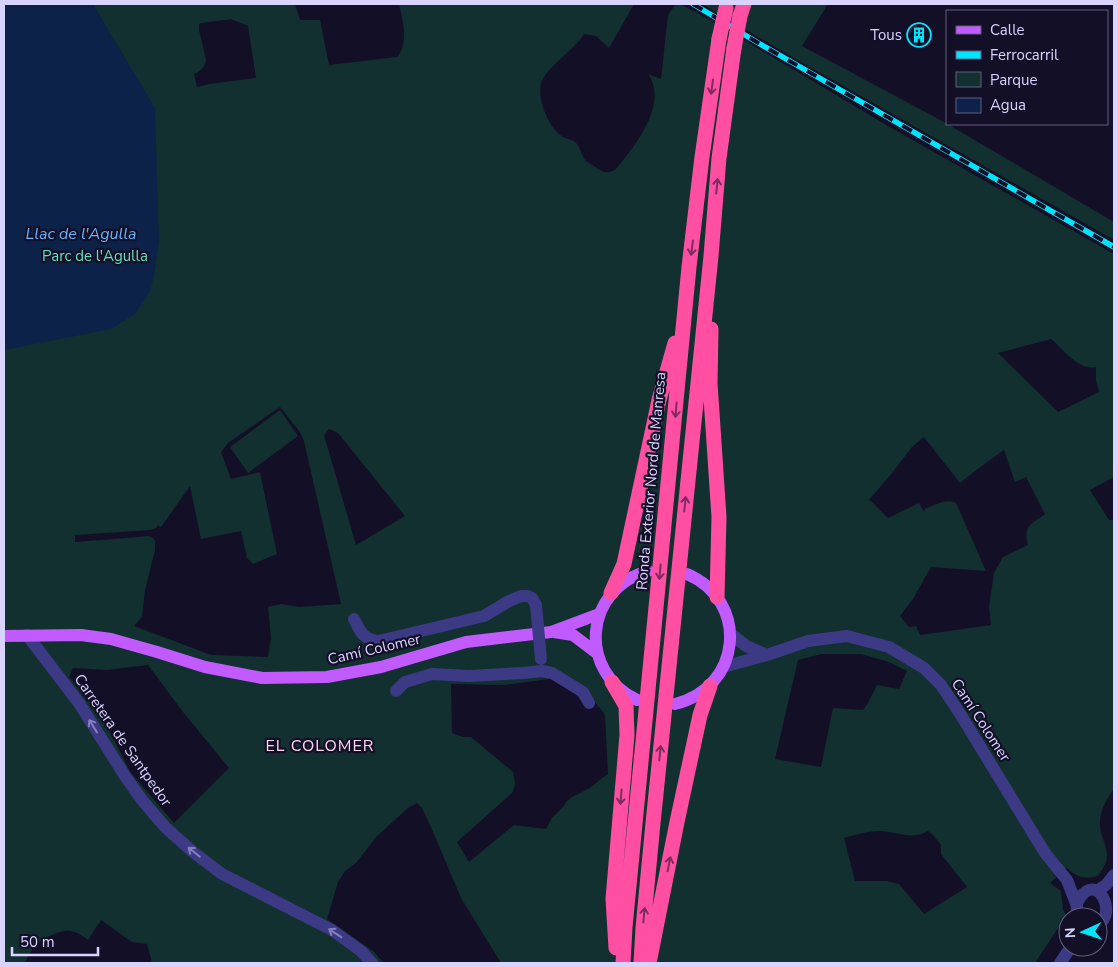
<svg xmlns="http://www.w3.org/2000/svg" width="1118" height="967" font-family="'Nunito Sans',sans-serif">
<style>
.green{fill:#12302f;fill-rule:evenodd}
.water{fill:#0c2248}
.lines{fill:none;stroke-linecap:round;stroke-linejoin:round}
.minor{stroke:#3d3a85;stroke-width:12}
.major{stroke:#c25bff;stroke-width:12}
.highway{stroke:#ff4fa3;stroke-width:15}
.rail-casing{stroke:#00e5ff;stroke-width:5.5}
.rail{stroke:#130f26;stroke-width:4;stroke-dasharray:11;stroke-linecap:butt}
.minor-bridge{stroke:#3d3a85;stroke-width:12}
.highway-bridge{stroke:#ff4fa3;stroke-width:15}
.oneway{stroke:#7d2c5e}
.oneway2{stroke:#837fbc}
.labels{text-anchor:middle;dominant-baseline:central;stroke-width:4.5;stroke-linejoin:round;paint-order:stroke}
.poi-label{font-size:15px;fill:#d9d4ff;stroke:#130f26;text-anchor:end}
.park-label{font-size:15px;fill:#5fe0c0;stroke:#130f26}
.street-label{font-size:15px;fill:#d9d4ff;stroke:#130f26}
.water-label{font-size:16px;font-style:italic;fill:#62b6ff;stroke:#130f26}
.neighbourhood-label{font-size:16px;letter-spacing:1px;fill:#ffd6f0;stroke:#130f26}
</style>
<rect width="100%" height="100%" fill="#130f26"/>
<path class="green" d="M4 4H295L300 20H320L329 65 397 57C409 43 403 21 399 4H634L609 48 596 36 584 34C575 49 544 70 541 83 537 99 548 125 560 135 565 139 573 139 577 144 581 149 582 157 586 161 587 162 588 162 589 163 599 169 605 177 616 169 635 146 669 104 648 74L661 79 668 15 675 5 673 4H680L712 21 888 126 1114 254V477L1090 490 1109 520H1114V789C1104 802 1096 819 1102 836 1104 842 1107 848 1107 855 1107 863 1103 869 1098 876 1084 879 1078 878 1067 868L1050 883 1061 891 1063 909 1066 916 1035 963H501L461 898 431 827 422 808 417 803 408 808 376 837 356 863 345 871 338 882 327 919 373 951 384 963H152L147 944 132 942 101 920 88 940C83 936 77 932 70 931 66 930 59 932 55 934 39 939 31 948 25 963H4ZM231 19 248 26 256 78 209 84 197 87 194 74C200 72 205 67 206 60L199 30V24C208 21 221 21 231 19ZM1051 339C1063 349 1079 371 1096 367V380L1099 392 1058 412 998 353ZM280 407 300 432 304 441 341 604 299 607 281 604 268 607 271 638 268 657 211 655 134 626 142 617 145 590 155 550V541L153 538 148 536 139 537 75 542V535L151 530 156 528 158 525 161 527 190 486 201 539 241 531 247 558 253 564 277 554 260 472 231 479 221 452 228 443ZM329 429 338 433 405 516 356 545 324 435ZM924 437 960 483 975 471 1004 450 1015 482 1026 477 1045 514C1030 525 1023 526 1028 545L1003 557 994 573 989 607 991 625 920 635 916 626 909 627 900 616 913 599 931 567 986 571 956 503C946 498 935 505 925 509L924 512 919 503 888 518 872 502 869 500 892 473 912 447ZM822 654H861L889 662 907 671 899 689 877 685 868 703 863 710 833 708 821 767 775 759 798 660ZM148 665 183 712 229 768 174 823 131 773 112 736 89 698 69 677 73 668 107 670ZM549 679C568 681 574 692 585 706L593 700 604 713 605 716 608 774 602 778 590 788 572 797 566 802 564 806 552 818 546 829 514 825 469 862 457 842 513 792 515 783 513 772 471 737H463L452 733 451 684 505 685ZM928 831 933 835 941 845V854L967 887 924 914 899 884 887 881H855L844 838C856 835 867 831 879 831 898 831 910 841 928 831Z
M702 4H828L802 46 944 122 1114 222V240L794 58Z
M280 410 298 436 248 473 230 447Z"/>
<path class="water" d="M4 4H93L155 108 159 241 154 276 150 292 135 314 111 329 4 350Z"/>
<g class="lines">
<path class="minor" d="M354 619C361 633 363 639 379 641L484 616 509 601 521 596H528L532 598 536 605
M730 633 746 646 767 655
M27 635 79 703 125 776 142 800 165 827 193 852 222 874 332 930 361 951 372 963
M723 667 767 655 808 641 847 636 889 647 924 668 941 685 959 712 1045 853 1067 880 1077 906
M396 691 405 682 432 674 469 676 523 673 542 671 552 673 583 692 589 703
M1098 890 1106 885 1114 875
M1079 917C1076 910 1075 904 1080 898 1097 872 1118 913 1098 925
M1060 963 1071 947"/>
<path class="major" d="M554 632 573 635 598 654
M4 636 81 635 111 639 157 652 205 667 262 678 327 677 381 667 466 642 551 632 599 614
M637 700C577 671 584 589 648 571
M675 704C742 688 750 601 687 574"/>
<path class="highway" d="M740 16 744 4
M711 329 710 383 719 517 717 597
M611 593 624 564 659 400 675 343
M612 682 626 706 627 735 613 899 616 948
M623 963 625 927 689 267 702 157 719 39
M641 963 643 928 653 823 711 256 719 158 734 48
M649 963 677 822 700 715 710 686"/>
<g class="rail-casing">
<path id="rail" d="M693 4 760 44 1114 247"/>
</g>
<use href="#rail" class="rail"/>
<path class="minor-bridge" d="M536 605 541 659"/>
<path class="highway-bridge" d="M719 39 726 8
M734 48 740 16"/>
</g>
<defs><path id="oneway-shaft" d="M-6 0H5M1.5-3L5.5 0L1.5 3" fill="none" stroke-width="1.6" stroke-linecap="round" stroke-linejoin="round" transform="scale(1.25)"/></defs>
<g class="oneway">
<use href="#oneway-shaft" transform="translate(712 87) rotate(98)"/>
<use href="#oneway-shaft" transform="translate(717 186) rotate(-84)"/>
<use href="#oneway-shaft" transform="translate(692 248) rotate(97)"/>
<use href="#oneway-shaft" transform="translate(676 410) rotate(95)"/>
<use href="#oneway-shaft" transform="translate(685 504) rotate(-84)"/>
<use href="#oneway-shaft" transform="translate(660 572) rotate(95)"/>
<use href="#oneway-shaft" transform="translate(660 753) rotate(-84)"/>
<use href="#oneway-shaft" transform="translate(621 797) rotate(95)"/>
<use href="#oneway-shaft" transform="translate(669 864) rotate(-79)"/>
<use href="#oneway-shaft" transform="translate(644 915) rotate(-85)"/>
</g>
<g class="oneway2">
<use href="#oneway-shaft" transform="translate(93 726) rotate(-122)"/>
<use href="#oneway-shaft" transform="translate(194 852) rotate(-141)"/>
<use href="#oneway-shaft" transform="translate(335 933) rotate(-147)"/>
</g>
<defs>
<g id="building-ring" transform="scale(1.25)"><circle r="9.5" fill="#130f26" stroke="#00e5ff" stroke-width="1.5"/><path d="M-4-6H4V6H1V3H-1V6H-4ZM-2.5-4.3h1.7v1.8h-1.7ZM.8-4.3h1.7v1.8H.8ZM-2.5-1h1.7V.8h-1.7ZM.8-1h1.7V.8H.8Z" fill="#00e5ff"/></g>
</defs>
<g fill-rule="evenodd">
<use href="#building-ring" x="919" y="35"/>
</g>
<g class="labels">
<g class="poi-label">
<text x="902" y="35">Tous</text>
</g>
<g class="park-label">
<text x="95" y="256">Parc de l'Agulla</text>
</g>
<g class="street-label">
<text transform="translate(651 481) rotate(-85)">Ronda Exterior Nord de Manresa</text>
<text transform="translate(374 649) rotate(-13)">Camí Colomer</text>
<text transform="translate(981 720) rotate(57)">Camí Colomer</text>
<text transform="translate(123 740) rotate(55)">Carretera de Santpedor</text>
</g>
<g class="water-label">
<text x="81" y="234">Llac de l'Agulla</text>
</g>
<g class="neighbourhood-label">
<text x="320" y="746">EL COLOMER</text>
</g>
</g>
<rect width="1118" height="967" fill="none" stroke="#d9d4ff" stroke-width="10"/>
<rect x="946" y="10" width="162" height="115" fill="#130f26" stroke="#625e7d"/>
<rect x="956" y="26" width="25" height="8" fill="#c25bff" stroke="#625e7d"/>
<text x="990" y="35" font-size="15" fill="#d9d4ff">Calle</text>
<rect x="956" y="51" width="25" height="8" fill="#00e5ff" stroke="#625e7d"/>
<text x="990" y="60" font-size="15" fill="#d9d4ff">Ferrocarril</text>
<rect x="956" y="72" width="25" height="15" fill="#12302f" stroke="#625e7d"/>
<text x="990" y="85" font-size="15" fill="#d9d4ff">Parque</text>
<rect x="956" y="98" width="25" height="15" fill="#0c2248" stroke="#625e7d"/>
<text x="990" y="110" font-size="15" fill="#d9d4ff">Agua</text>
<g transform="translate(1083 932) rotate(267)"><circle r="24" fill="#130f26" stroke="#625e7d"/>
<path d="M0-4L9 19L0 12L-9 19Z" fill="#00e5ff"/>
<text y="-8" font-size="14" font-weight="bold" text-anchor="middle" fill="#d9d4ff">N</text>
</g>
<path d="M12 947v8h86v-8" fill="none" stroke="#d9d4ff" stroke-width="2.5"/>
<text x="20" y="947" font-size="15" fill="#d9d4ff" stroke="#130f26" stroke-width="4" paint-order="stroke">50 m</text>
</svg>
